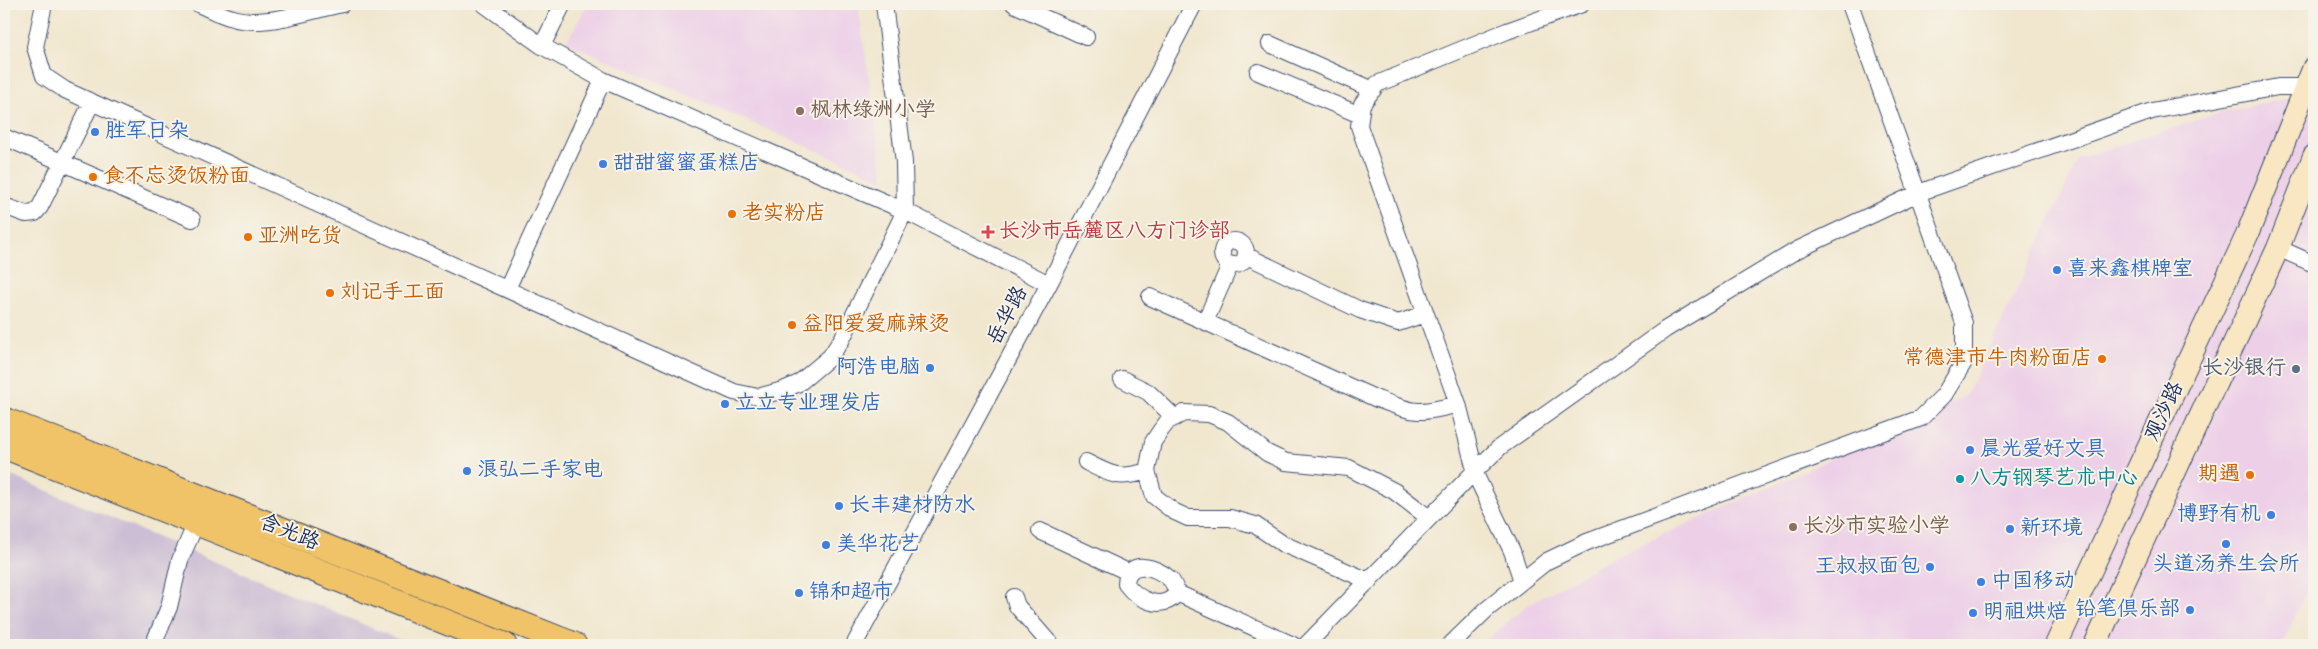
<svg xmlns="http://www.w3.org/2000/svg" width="2318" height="649" font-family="'Indie Flower','LXGW WenKai TC',sans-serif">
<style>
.built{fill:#edd0e8}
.industrial{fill:#ccbed4}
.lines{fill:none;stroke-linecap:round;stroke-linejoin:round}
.minor-casing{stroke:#3b4b6f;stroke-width:18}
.secondary-casing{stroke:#3b4b6f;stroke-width:24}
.primary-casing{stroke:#3b4b6f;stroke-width:27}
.minor{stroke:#fff;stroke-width:16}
.secondary{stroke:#f9e7c3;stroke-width:22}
.primary{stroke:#f1c369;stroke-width:25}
.education-dot{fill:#8d6e63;stroke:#f7f3e8;stroke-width:2}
.shop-dot{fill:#3f7fe0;stroke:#f7f3e8;stroke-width:2}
.food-dot{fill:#e8710a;stroke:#f7f3e8;stroke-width:2}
.health-dot{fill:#e0444e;stroke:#f7f3e8;stroke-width:2}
.service-dot{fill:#5c6f8a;stroke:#f7f3e8;stroke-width:2}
.culture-dot{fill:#0f9aa8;stroke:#f7f3e8;stroke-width:2}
.labels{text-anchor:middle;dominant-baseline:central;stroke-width:4;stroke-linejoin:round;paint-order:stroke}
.education-label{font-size:21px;fill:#785e54;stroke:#f7f3e8;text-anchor:start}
.shop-label{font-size:21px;fill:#366cbe;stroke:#f7f3e8;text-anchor:start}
.food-label{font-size:21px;fill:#c56008;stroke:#f7f3e8;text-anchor:start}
.health-label{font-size:21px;fill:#be3a42;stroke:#f7f3e8;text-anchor:start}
.street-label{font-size:21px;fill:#1b2f5e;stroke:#f7f3e8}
.service-label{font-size:21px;fill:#4e5e75;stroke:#f7f3e8;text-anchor:end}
.culture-label{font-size:21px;fill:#0d838f;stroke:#f7f3e8;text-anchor:start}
</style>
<rect width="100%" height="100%" fill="#f7f3e8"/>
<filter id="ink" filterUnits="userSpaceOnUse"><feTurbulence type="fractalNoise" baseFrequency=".02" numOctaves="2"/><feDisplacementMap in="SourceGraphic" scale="10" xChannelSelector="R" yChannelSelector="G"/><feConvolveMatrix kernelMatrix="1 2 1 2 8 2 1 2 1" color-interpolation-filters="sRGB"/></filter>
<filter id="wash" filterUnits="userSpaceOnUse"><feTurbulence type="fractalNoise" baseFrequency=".0096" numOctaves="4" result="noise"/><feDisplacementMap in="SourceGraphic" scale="20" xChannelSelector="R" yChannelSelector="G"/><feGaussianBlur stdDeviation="1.12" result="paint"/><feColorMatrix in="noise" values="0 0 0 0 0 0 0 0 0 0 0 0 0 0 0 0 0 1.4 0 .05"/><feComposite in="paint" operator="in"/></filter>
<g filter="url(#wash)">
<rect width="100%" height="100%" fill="#f1e7cf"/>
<path class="built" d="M588 4H858L884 180 566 42Z
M2314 93V575L2282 645H1481L1527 605 1621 553 1737 502 1967 395 2079 158 2222 112Z"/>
<path class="industrial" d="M12 476 412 645H4V497Z"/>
</g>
<g filter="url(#ink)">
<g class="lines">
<g class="minor-casing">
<path id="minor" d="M44 4 35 47 44 76 65 90 734 392 758 397 783 390 799 383 830 357 842 339 905 211 904 162 884 4
M198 4C212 10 226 18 242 20 271 25 313 10 342 4
M484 4 542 46 603 80 905 211 1049 284
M1014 4 1086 37
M1270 44 1373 90
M542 46 563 4
M1258 72 1360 115
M4 137 192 219
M4 206 26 214 35 213 40 207 92 102
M1222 253a12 12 0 1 1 24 0a12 12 0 1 1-24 0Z
M2278 248 2314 264
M1247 256 1360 310 1398 323 1425 314
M507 289 603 80
M1150 297 1377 399C1415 413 1418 415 1458 404
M1205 322 1230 265
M1122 379 1148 392 1175 418
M1086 462C1111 475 1119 480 1147 471
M1040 531 1128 572
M1369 581 1283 544 1255 525 1230 518H1188L1173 511 1154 496 1147 471 1153 442 1161 430 1168 421 1184 413 1209 414 1228 422 1267 453 1286 462 1349 468 1394 491 1429 518
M1522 581 1512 551 1477 478 1458 404 1359 126 1362 104 1377 84 1507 31 1582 4
M1177 593C1163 613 1137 599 1126 584 1127 558 1156 566 1170 579 1174 583 1175 588 1177 593L1293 645
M1014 597 1017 606 1051 645
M153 645 169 607 180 560 200 514
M854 645 1049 284 1194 4
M1306 645 1475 471 1500 447 1666 329 1797 250 1918 193 2152 111 2278 87H2314
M1450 645 1486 610 1547 561 1587 542 1921 418 1944 395 1964 362V323L1850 4"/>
</g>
<g class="secondary-casing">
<path id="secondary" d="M2056 645 2247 235 2314 67
M2095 645 2278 248 2314 156"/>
</g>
<g class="primary-casing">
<path id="primary" d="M4 420 574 645
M4 446 504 645"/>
</g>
<use href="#minor" class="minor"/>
<use href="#secondary" class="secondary"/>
<use href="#primary" class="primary"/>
</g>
</g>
<g class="education-dot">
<circle cx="800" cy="111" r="5"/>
<circle cx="1793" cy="527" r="5"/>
</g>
<g class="shop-dot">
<circle cx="95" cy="132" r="5"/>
<circle cx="603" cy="164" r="5"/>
<circle cx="2057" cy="270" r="5"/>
<circle cx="930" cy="368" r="5"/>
<circle cx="725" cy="404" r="5"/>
<circle cx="1970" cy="450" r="5"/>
<circle cx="467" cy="471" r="5"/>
<circle cx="839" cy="506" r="5"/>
<circle cx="2271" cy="515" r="5"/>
<circle cx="2010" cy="529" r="5"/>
<circle cx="2226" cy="544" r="5"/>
<circle cx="826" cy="545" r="5"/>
<circle cx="1930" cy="567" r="5"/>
<circle cx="1981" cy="582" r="5"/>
<circle cx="799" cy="593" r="5"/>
<circle cx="2190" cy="610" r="5"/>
<circle cx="1973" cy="613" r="5"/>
</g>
<g class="food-dot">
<circle cx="93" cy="177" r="5"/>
<circle cx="732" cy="214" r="5"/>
<circle cx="248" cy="237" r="5"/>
<circle cx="330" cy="293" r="5"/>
<circle cx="792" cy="325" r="5"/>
<circle cx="2102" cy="359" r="5"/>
<circle cx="2250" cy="475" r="5"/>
</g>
<path class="health-dot" d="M985.5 224.5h5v5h5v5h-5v5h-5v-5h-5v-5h5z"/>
<circle class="service-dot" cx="2296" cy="369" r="5"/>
<circle class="culture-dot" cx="1960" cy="479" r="5"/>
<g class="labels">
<g class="education-label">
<text x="810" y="111">枫林绿洲小学</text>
<text x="1803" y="527">长沙市实验小学</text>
</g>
<g class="shop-label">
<text x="105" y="132">胜军日杂</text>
<text x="613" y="164">甜甜蜜蜜蛋糕店</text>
<text x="2067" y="270">喜来鑫棋牌室</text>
<text x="920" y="368" text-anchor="end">阿浩电脑</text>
<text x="735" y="404">立立专业理发店</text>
<text x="1980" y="450">晨光爱好文具</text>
<text x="477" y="471">浪弘二手家电</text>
<text x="849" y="506">长丰建材防水</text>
<text x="2261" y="515" text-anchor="end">博野有机</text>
<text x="2020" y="529">新环境</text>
<text x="836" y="545">美华花艺</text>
<text x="2226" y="565" text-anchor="middle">头道汤养生会所</text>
<text x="1920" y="567" text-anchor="end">王叔叔面包</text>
<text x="1991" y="582">中国移动</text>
<text x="809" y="593">锦和超市</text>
<text x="2180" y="610" text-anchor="end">铅笔俱乐部</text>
<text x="1983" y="613">明祖烘焙</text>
</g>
<g class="food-label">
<text x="103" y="177">食不忘烫饭粉面</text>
<text x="742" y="214">老实粉店</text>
<text x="258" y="237">亚洲吃货</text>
<text x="340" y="293">刘记手工面</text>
<text x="802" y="325">益阳爱爱麻辣烫</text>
<text x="2092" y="359" text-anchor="end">常德津市牛肉粉面店</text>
<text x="2240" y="475" text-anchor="end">期遇</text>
</g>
<g class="health-label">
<text x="999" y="232">长沙市岳麓区八方门诊部</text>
</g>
<g class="street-label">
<text transform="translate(1008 316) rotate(-62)">岳华路</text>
<text transform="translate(2165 412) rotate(-65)">观沙路</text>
<text transform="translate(289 533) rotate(22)">含光路</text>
</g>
<g class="service-label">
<text x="2286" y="369">长沙银行</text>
</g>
<g class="culture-label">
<text x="1970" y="479">八方钢琴艺术中心</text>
</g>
</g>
<rect width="2318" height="649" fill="none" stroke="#f7f3e8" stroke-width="20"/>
</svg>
